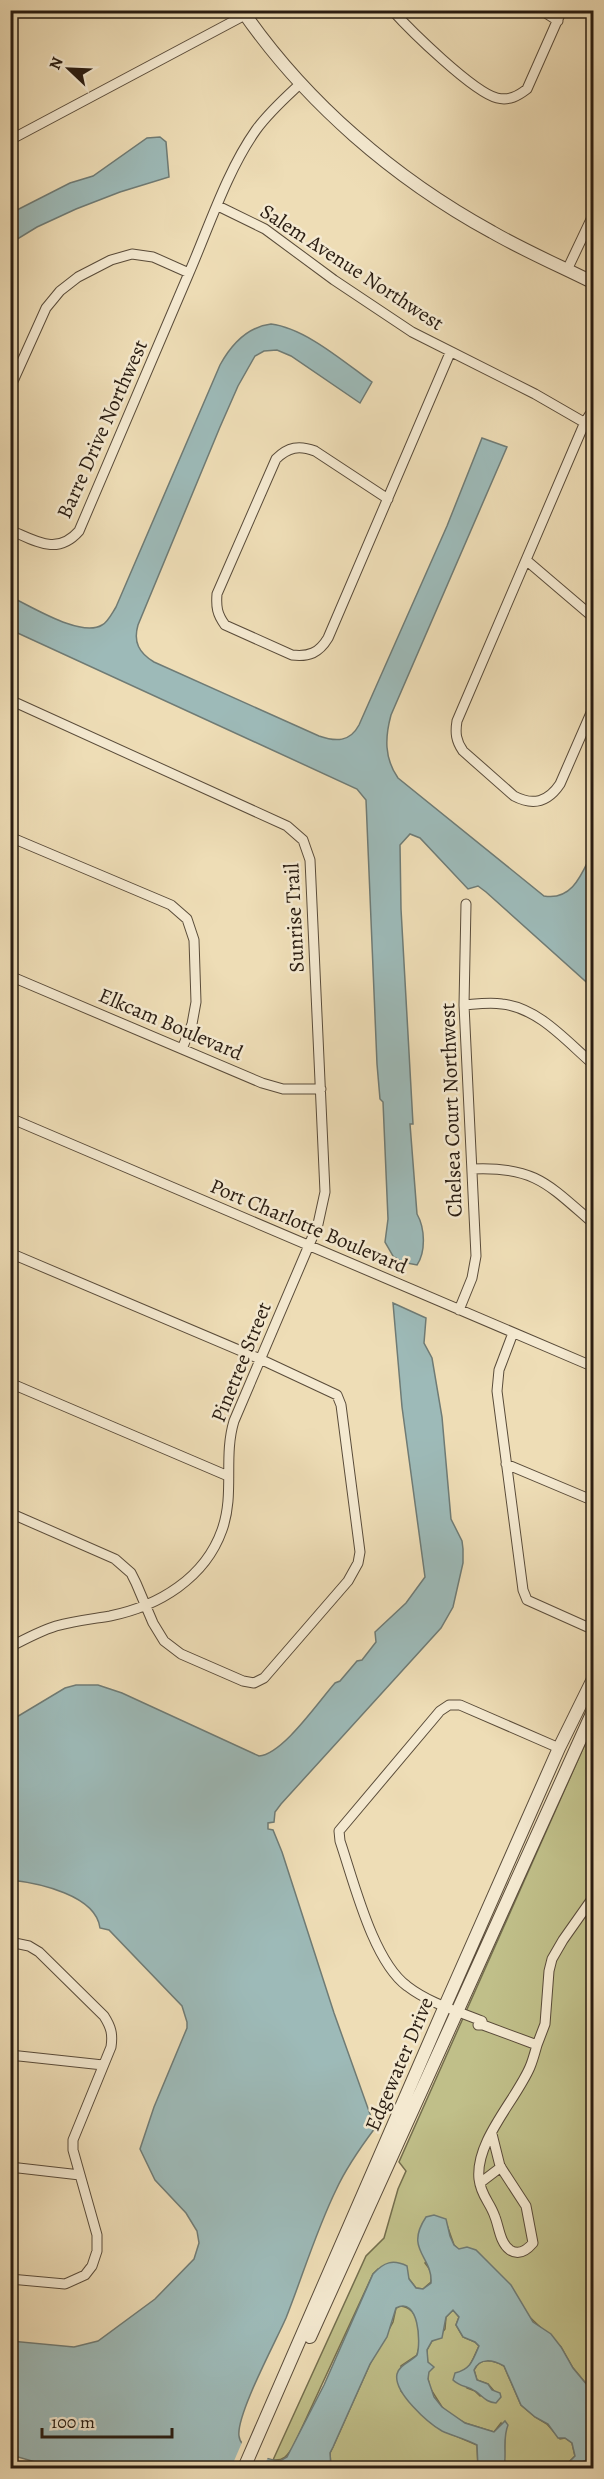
<svg xmlns="http://www.w3.org/2000/svg" width="604" height="2479" font-family="Alegreya,serif">
<style>
.green{fill:#c0bf89;stroke:#746e4d;stroke-width:1.5}
.water{fill:#9dbab8;stroke:#6f7b75;stroke-width:1.5}
.pier{fill:#eeddb6}
.lines{fill:none;stroke-linecap:round;stroke-linejoin:round}
.minor-casing{stroke:#5a4c3a;stroke-width:11}
.tertiary-casing{stroke:#5a4c3a;stroke-width:14}
.minor{stroke:#f4e9d0;stroke-width:9}
.tertiary{stroke:#f4e9d0;stroke-width:12}
.labels{text-anchor:middle;dominant-baseline:central;stroke-width:5;stroke-linejoin:round;paint-order:stroke}
.street-label{font-size:21px;fill:#291c11;stroke:#f4e9d0}
</style>
<rect width="100%" height="100%" fill="#eeddb6"/>
<filter id="stains"><feTurbulence type="fractalNoise" baseFrequency=".00333" numOctaves="4"/><feColorMatrix values="0 0 0 0 .2 0 0 0 0 .09 0 0 0 0 .02 0 0 0 .5 -.17"/></filter>
<radialGradient id="worn" r=".72"><stop offset=".6" stop-color="#630" stop-opacity="0"/><stop offset="1" stop-color="#630" stop-opacity=".3"/></radialGradient>
<path class="green" d="M593 1726V2392L573 2368 561 2347 454 2245 448 2228 425 2263C431 2270 432 2274 431 2282L423 2289 416 2288 409 2279 378 2269 373 2274 293 2447C287 2456 284 2461 273 2460L366 2256 384 2238 398 2189 406 2171 399 2162Z
M400 2306C421 2307 422 2340 417 2355L401 2366V2391L431 2423 444 2431 477 2445 478 2468H331L330 2453 333 2447 370 2364 393 2322 396 2308Z
M453 2310 459 2317 456 2325 463 2337 475 2342 479 2346C476 2352 471 2366 466 2370L467 2388 475 2391 480 2396 495 2392 488 2384 477 2380 474 2370C480 2357 493 2360 504 2366L521 2405 535 2417 547 2424 560 2439 565 2438 572 2443 575 2456 563 2468H504L505 2432 501 2423 494 2432 465 2423 449 2414 442 2407 430 2388 428 2379 427 2350 432 2341 438 2338 445 2329 446 2317Z
M593 2457V2468H573V2466Z"/>
<path class="water" d="M160 137 166 142 169 177 120 192 76 209 37 227 11 243V213L70 183 93 176 147 138Z
M271 324C305 328 344 362 372 382L360 403 291 356 277 350 264 351 255 356 238 386 220 427 138 625C133 642 139 653 154 662L319 736C336 742 350 742 359 725L447 526 482 438 507 447 391 715C385 737 384 758 398 778L544 896C573 901 582 873 593 851V913L590 920 593 937V988L486 892 478 886 468 889 420 838 410 834 400 845 401 909 413 1124H410L417 1214C425 1228 426 1252 417 1265L402 1262 393 1256 385 1242 388 1219 383 1102 380 1099 377 1064 366 800 357 789 11 630V597C31 606 81 638 102 625 108 622 112 613 116 607L220 365C231 345 247 327 271 324Z
M393 1303 426 1318 424 1343 432 1358 442 1417 451 1519 462 1541 463 1549V1563L453 1607 441 1628 281 1804 275 1812 274 1822 268 1823V1829L273 1830 282 1852 334 2013 375 2128C360 2148 346 2168 336 2190 316 2231 303 2275 286 2318 276 2341 236 2415 239 2436 240 2450 268 2460 280 2461L287 2457 324 2385 373 2274C384 2262 393 2259 407 2266L409 2279 416 2288 423 2289 431 2283C433 2256 404 2250 426 2217L434 2215 446 2219 450 2236 454 2245 459 2249 467 2247 476 2250 511 2285 533 2322 551 2334 561 2347 573 2368 593 2392V2457L574 2466 573 2468H563L575 2456 572 2443 565 2438H558L548 2424 535 2417 521 2405 504 2366C493 2360 480 2357 474 2370L477 2380 488 2384 492 2390 500 2393 501 2397 496 2403C485 2402 483 2396 475 2391 468 2386 460 2387 453 2380L455 2373C471 2369 473 2360 479 2346L475 2342 463 2337 456 2325 459 2317 453 2310 446 2317 442 2338 432 2341 427 2350 428 2362 434 2367 429 2372 428 2379 434 2397 442 2407 465 2423 494 2432 505 2421 508 2425C502 2440 507 2453 504 2468H478L477 2445C466 2439 453 2436 442 2431 428 2423 393 2392 397 2374 400 2364 411 2362 417 2355 421 2343 419 2296 396 2308L387 2337 370 2364 333 2447 330 2453 331 2468H56L11 2455V2341L74 2347 98 2341 155 2299 194 2259 199 2243 197 2231 186 2213 155 2180 140 2149 154 2107 187 2028V2022L182 2006 109 1930 100 1928C96 1895 38 1883 11 1880L10 1721 65 1688 76 1685H98L122 1693 259 1756C283 1754 318 1702 335 1683L340 1681 357 1661 362 1660 376 1642 375 1632 406 1603 425 1577 402 1407Z"/>
<path class="pier" d="M243 2440 269 2455 263 2468H231Z"/>
<g class="lines">
<g class="minor-casing">
<path id="minor" d="M392 10C410 30 473 92 497 98 509 101 518 96 527 89L562 10
M541 10 558 21
M10 140 245 15
M218 206 265 229 334 280 412 332 535 394 594 428
M567 270 594 213
M189 273C209 227 227 171 256 130 269 112 285 98 301 83
M10 388 46 308 60 291 78 277 111 260 132 254 153 257 189 273 79 531C57 556 36 541 10 530
M594 408 585 422 457 721C455 733 456 741 463 751L514 796C533 806 548 802 560 784L594 706
M388 499 315 451C299 445 288 447 276 459L217 594C216 607 217 614 225 625L292 655C309 657 319 653 328 638L450 353
M526 560 594 618
M10 700 287 826 303 840 310 860 325 1192 318 1224 234 1421C223 1457 235 1494 222 1530 205 1578 159 1606 110 1616 92 1619 74 1621 56 1626 40 1631 25 1639 10 1647
M10 837 171 905 187 919 194 940 196 1002 192 1024 182 1049
M10 976 262 1083 283 1089H321
M464 1005C477 1004 489 1002 502 1004 539 1008 567 1042 594 1065
M10 1118 594 1367
M472 1169C535 1166 549 1185 594 1224
M10 1253 260 1359 337 1395 341 1405 360 1552 358 1563 348 1581 264 1678 254 1683 243 1681 181 1654 164 1641 153 1623 136 1583 131 1573 115 1559 10 1513
M459 1310 472 1278 476 1256 464 1005 466 904
M513 1333 499 1370 497 1391 523 1590 527 1600 594 1630
M10 1383 228 1476
M506 1464 594 1501
M10 1942 29 1946 39 1952 104 2016C111 2027 113 2034 111 2047L73 2140V2150L97 2235V2251L92 2266 85 2275 65 2284 10 2279
M478 2025H483L537 2045 545 2024 549 1971 552 1959 563 1940 594 1896
M483 2025 482 2021C457 2011 429 2003 407 1986 373 1961 354 1882 340 1841L339 1831 440 1711 449 1705H460L559 1748
M10 2055 103 2065
M492 2134 500 2166 526 2206 533 2243C527 2250 519 2256 510 2250 500 2243 499 2227 495 2217 490 2202 481 2196 479 2179 475 2141 516 2100 530 2067 533 2060 535 2052 537 2045
M10 2167 80 2175
M480 2183 501 2167"/>
</g>
<g class="tertiary-casing">
<path id="tertiary" d="M242 10C305 102 395 179 492 232 525 251 560 266 594 283
M310 2337 594 1709
M244 2468 445 2006 559 1748 594 1677"/>
</g>
<use href="#minor" class="minor"/>
<use href="#tertiary" class="tertiary"/>
</g>
<g class="labels">
<g class="street-label">
<text transform="translate(352 267) rotate(33)">Salem Avenue Northwest</text>
<text transform="translate(102 429) rotate(-66)">Barre Drive Northwest</text>
<text transform="translate(294 918) rotate(-93)">Sunrise Trail</text>
<text transform="translate(171 1024) rotate(23)">Elkcam Boulevard</text>
<text transform="translate(451 1110) rotate(-92)">Chelsea Court Northwest</text>
<text transform="translate(309 1226) rotate(23)">Port Charlotte Boulevard</text>
<text transform="translate(241 1362) rotate(-68)">Pinetree Street</text>
<text transform="translate(399 2064) rotate(-67)">Edgewater Drive</text>
</g>
</g>
<rect width="604" height="2479" fill="none" stroke="#eeddb6" stroke-width="36"/>
<rect x="12" y="12" width="580" height="2455" fill="none" stroke="#291c11" stroke-width="3"/>
<rect x="18" y="18" width="568" height="2443" fill="none" stroke="#291c11" stroke-width="1.5"/>
<g transform="translate(69 69) rotate(293)" stroke="#f4e9d0" stroke-width="4.5" paint-order="stroke">
<path d="M0-4.5L10 22L0 15L-10 22Z" fill="#291c11"/>
<text y="-9" font-size="16" font-weight="bold" text-anchor="middle" fill="#291c11">N</text>
</g>
<path d="M42 2428v9h130v-9" fill="none" stroke="#291c11" stroke-width="3"/>
<text x="51" y="2428" font-size="18" fill="#291c11" stroke="#f4e9d0" stroke-width="4.5" paint-order="stroke">100 m</text>
<rect width="100%" height="100%" filter="url(#stains)"/>
<rect width="100%" height="100%" fill="url(#worn)"/>
</svg>
